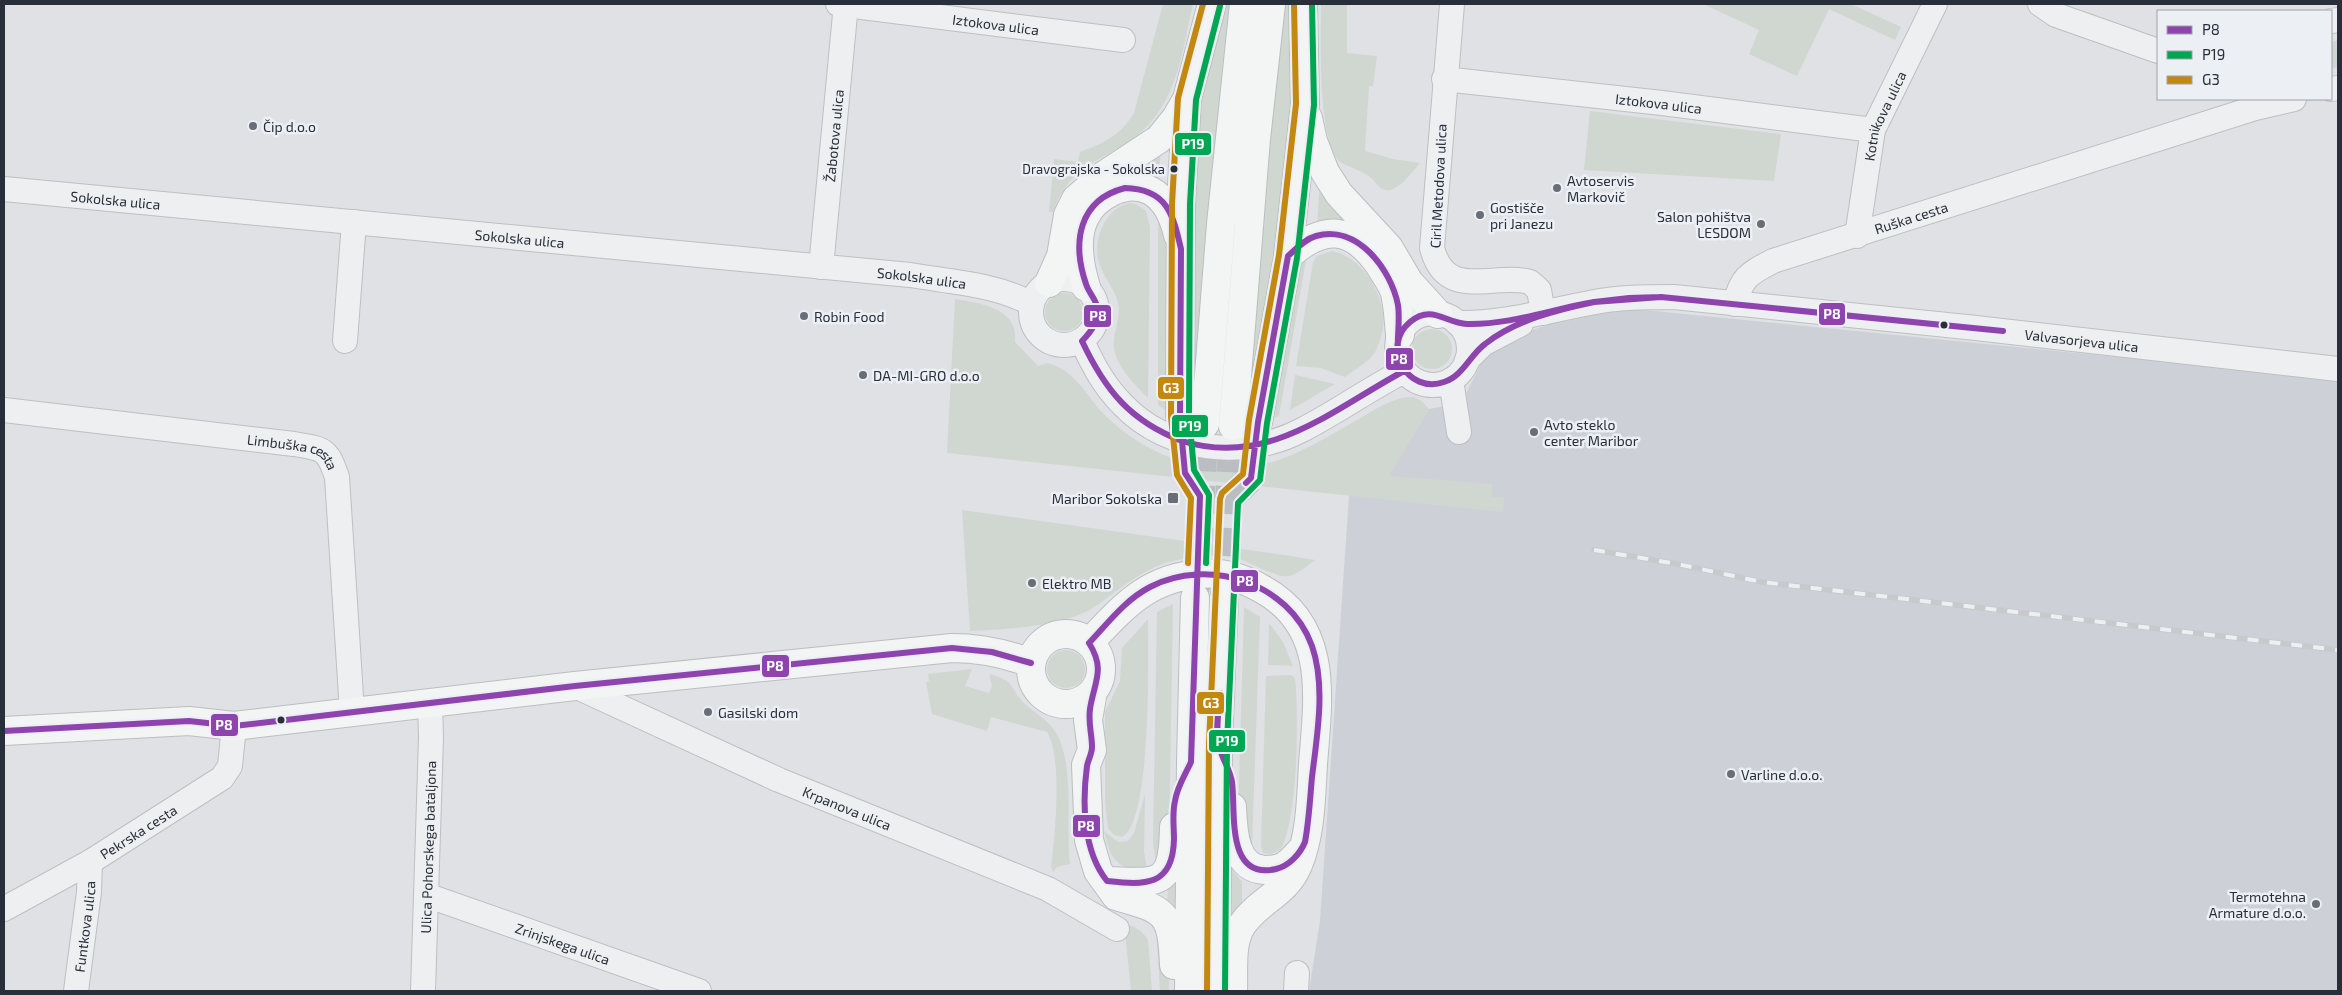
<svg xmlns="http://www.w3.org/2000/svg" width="2342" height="995" font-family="'Exo 2',sans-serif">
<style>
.built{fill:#cdd1d7}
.green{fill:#d0d7d0}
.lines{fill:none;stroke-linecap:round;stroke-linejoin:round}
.major-tunnel{stroke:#babdc2;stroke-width:28;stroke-dasharray:28 14;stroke-linecap:butt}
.minor-casing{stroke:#bdbfc2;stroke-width:26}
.major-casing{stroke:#bbbec1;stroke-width:30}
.minor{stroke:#eeeff0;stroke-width:24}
.major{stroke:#f3f4f4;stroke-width:28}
.rail-casing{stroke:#c7c9cb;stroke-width:5.5}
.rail{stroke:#eceff4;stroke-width:4;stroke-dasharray:11;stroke-linecap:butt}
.bus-1-casing{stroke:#eceff4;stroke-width:10}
.bus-2-casing{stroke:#eceff4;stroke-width:10}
.bus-3-casing{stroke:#eceff4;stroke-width:10}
.bus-1{stroke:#8e44ad;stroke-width:6}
.bus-2{stroke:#00a651;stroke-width:6}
.bus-3{stroke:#c3880f;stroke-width:6}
.poi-dot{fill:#686d76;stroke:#eceff4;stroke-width:2}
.bus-dot{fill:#282f3b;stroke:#eceff4;stroke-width:2}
.labels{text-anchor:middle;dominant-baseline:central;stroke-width:5;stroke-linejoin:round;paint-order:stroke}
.bus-label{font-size:13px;fill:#282f3b;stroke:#eceff4;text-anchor:end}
.street-label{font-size:14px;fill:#282f3b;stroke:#eceff4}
.poi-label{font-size:14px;fill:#282f3b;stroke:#eceff4;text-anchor:start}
.line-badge{stroke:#eceff4;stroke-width:2}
.badge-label{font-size:14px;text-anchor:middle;font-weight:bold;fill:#fff}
</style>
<rect width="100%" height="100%" fill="#dfe1e4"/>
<path class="built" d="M1625 308 2338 379V991H1309L1320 921 1354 422 1380 407 1403 398 1413 397 1420 400 1429 409 1461 403 1482 362 1503 340 1553 323Z"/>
<path class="green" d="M1163 4H1193C1183 46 1179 91 1149 124 1114 163 1074 154 1053 212H1049L1054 159 1078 162 1080 152C1104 143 1121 135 1134 113Z
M1219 4H1234L1194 421 1187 373 1198 97Z
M1282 4H1294L1296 87 1264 332 1243 417Z
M1321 4H1347V53L1377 56 1373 86H1369L1365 151 1393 159 1420 163C1412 172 1396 196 1382 189 1377 186 1375 181 1371 178 1362 170 1342 165 1338 160 1317 132 1321 40 1321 4Z
M1703 4H1851L1901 27 1895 40 1829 9 1797 76 1749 54 1759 30Z
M2338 40V67L2331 69V42Z
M1590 111 1781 134 1774 181 1584 170Z
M1161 152 1158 181 1131 176 1129 171Z
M1320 181 1355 226 1317 225Z
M1130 203 1136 204 1146 211 1150 227 1148 398C1134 384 1111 362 1114 340 1115 327 1121 317 1118 303 1115 289 1106 281 1101 268 1090 245 1104 207 1130 203Z
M1158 206 1169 226 1171 414 1158 405Z
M1308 249 1279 416 1264 421 1288 284Z
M1332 251C1359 256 1380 287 1383 314 1385 324 1381 339 1377 348 1372 361 1355 369 1345 377L1321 368 1296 366 1313 262 1317 256Z
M1045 312a19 19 0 1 1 38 0a19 19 0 1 1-38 0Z
M955 299C980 303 1019 308 1015 342L1038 366 1047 363C1072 368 1085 392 1100 410 1137 450 1196 476 1251 467 1289 461 1322 440 1355 421 1370 413 1386 401 1403 398 1415 396 1423 400 1429 410L1389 476 1492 484V497H1504L1503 512 947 453Z
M1412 349a20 20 0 1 1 40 0a20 20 0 1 1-40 0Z
M1295 375 1335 384 1290 410Z
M962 510 1291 556 1315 560C1308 565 1298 574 1289 576 1276 579 1250 561 1236 558 1219 554 1199 556 1182 559 1148 564 1123 587 1096 606 1065 627 1006 629 970 631Z
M1173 604 1169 841 1156 866 1153 841 1157 612Z
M1244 607 1260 617 1252 846 1238 822Z
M1148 619C1148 654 1152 823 1122 837L1114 835 1108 828 1105 802V712L1120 681 1122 648Z
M1269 623 1283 642 1293 666 1268 665Z
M1047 669a19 19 0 1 1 38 0a19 19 0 1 1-38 0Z
M972 669 965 686 989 693 992 686 989 674C1017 681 1008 687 1025 704 1033 712 1044 717 1051 726 1077 755 1065 827 1070 864L1057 867 1053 872 1051 867C1055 835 1063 759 1047 732L991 717 987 731 932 714 926 682 929 681 928 674Z
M1291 675 1295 678C1299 714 1298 818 1281 849L1271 854 1263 853 1261 845 1266 676Z
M1145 794 1144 852 1147 868C1117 872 1110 858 1104 831L1118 842 1128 841 1134 833Z
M1229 866 1242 882V908L1230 935Z
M1176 872 1179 919 1167 904 1168 887Z
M1124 922C1133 926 1144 932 1148 940L1152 991H1131Z
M1156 927 1169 975V991H1160Z"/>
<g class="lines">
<path class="major-tunnel" d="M1229 499 1251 478 1258 422
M1195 597 1205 424
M1224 598 1233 426"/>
<g class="minor-casing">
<g id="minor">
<path id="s1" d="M838 4 1123 40"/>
<path d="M1452 4 1432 248C1446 302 1493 272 1530 282L1539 290 1543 313"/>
<path d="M2040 4 2056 15 2158 51"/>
<path d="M2331 21 2338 20"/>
<path id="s2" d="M1444 79 1662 103 1873 130"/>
<path d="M2331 89 2338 88"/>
<path id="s3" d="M4 189 910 275C952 282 995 284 1032 304"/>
<path id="s4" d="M1857 236 1873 130 1935 4"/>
<path id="s5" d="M821 267 846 4"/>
<circle cx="1064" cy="312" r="33"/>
<path id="s6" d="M1735 304C1741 277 1750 273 1773 261L2255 108 2294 99"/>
<circle cx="1433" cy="349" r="36"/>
<path id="s7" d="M1457 323C1502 324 1546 311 1590 303 1618 297 1646 297 1674 297L1976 328 2338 369"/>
<path d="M345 341 354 222"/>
<path d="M1082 341C1093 365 1104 386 1123 405 1168 452 1245 460 1302 430 1337 412 1369 389 1404 371"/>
<path d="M1467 360 1483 344 1521 324"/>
<path d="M1451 380 1459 432"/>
<path id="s8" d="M4 410 294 444C324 449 327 448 337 477L352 712"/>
<path id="s9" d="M575 686 779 780 1048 889 1117 929"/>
<path id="s10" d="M426 895 699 991"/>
<path id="s11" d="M4 909 90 862 222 778 230 766 234 726"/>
<path id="s12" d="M76 991 89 892 90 862"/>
<path id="s13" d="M423 991 431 738 430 703"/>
<path d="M1296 991 1297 973"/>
</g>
</g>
<g class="major-casing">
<path id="major" d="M1308 118 1313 141 1325 172 1339 194 1389 248 1409 282 1438 314
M1288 256C1323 224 1352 225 1380 266 1385 275 1392 283 1395 293 1398 307 1399 321 1400 335
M1049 283 1061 256 1068 215 1076 199 1103 176 1159 139 1176 118 1187 99
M1086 287C1080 267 1075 239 1084 219 1094 196 1127 178 1151 191 1167 200 1174 218 1178 235
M1180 416 1181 204 1187 99 1212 4
M1258 422 1288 256 1305 104 1303 4
M1205 424 1221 224 1244 4
M1233 426 1256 139 1271 4
M1031 669a35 35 0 1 1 70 0a35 35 0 1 1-70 0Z
M1089 643C1122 608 1148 577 1201 574 1222 572 1243 578 1262 589 1330 626 1318 699 1313 764 1311 797 1311 834 1298 865 1287 893 1258 901 1242 925 1230 943 1234 970 1233 991
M1093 691 1088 720 1092 750 1086 765 1089 840 1098 871 1116 896C1165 910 1172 911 1174 965
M4 731 189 721 234 726 575 686 952 648C981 648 1004 653 1031 663
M1232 807C1233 830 1234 869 1265 870 1272 870 1281 869 1287 864 1293 860 1299 852 1304 847
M1107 881C1160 883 1173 887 1174 827
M1216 977 1218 744 1224 599
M1189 991 1191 762 1195 598"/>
</g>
<use href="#minor" class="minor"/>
<use href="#major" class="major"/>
<g class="rail-casing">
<path id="rail" d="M1594 550 1677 564 1762 582 2338 650"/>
</g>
<use href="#rail" class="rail"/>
<g class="bus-1-casing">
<path id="bus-1" d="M1125 188C1167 189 1173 214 1181 249L1180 416 1182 441C1130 421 1105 390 1082 341 1090 333 1098 323 1098 311 1097 299 1089 294 1086 284 1072 243 1078 200 1125 188Z
M1661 297 2003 331
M1661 297 2003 331
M1594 302C1556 310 1516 320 1485 344 1470 355 1463 376 1444 382 1408 395 1380 347 1410 322 1432 304 1445 323 1467 324 1510 325 1552 309 1594 302Z
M1594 302 1629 298 1661 297
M1594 302 1661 297
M1182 441C1269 468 1333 409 1404 371
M1246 483 1251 478 1258 422 1288 256C1296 249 1305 239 1316 236 1357 224 1391 269 1398 305 1401 324 1394 350 1401 366
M1089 643C1106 670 1094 682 1090 709 1088 723 1092 734 1092 747 1092 754 1088 760 1087 766 1082 803 1083 851 1107 881 1145 885 1173 887 1174 839 1174 827 1172 813 1175 801 1177 787 1185 775 1191 762L1200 496 1185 473 1182 441
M1089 643C1108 623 1125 600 1150 587 1208 557 1289 582 1312 646 1326 686 1317 736 1312 777 1310 799 1309 820 1305 842 1300 854 1289 866 1276 869 1225 881 1236 810 1232 782 1230 769 1222 759 1219 746 1215 729 1219 710 1220 693
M4 731 189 721 234 726 575 686 952 648 992 652 1031 663"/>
</g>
<g class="bus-2-casing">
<path id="bus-2" d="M1206 563 1209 495 1194 470 1189 416 1190 204 1196 100 1220 6
M1225 991 1227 744 1238 503 1260 480 1267 423 1297 258 1314 105 1312 4"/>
</g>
<g class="bus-3-casing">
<path id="bus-3" d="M1188 563 1191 498 1177 475 1171 417 1172 204 1178 98 1203 4
M1207 991 1209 744 1220 499 1222 493 1243 474 1249 420 1279 255 1296 104 1294 4"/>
</g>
<use href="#bus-1" class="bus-1"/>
<use href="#bus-2" class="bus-2"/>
<use href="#bus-3" class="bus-3"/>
</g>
<g class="poi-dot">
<circle cx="253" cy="126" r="5"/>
<circle cx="1557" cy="188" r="5"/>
<circle cx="1480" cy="215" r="5"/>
<circle cx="1761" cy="224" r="5"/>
<circle cx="804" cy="316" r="5"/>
<circle cx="863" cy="375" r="5"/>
<circle cx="1534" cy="432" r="5"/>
<rect x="1167" y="492" width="12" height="12" rx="2.5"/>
<circle cx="1032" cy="583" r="5"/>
<circle cx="708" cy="712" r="5"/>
<circle cx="1731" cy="774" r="5"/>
<circle cx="2316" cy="904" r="5"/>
</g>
<g class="bus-dot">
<circle cx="1174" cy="169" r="4.5"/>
<circle cx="1944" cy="325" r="4.5"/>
<circle cx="281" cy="720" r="4.5"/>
</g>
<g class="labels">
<g class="bus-label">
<text x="1165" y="169">Dravograjska - Sokolska</text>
</g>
<g class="street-label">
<text stroke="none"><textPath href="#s1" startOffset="159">Iztokova ulica</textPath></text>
<text stroke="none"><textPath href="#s2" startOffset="216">Iztokova ulica</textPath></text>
<text stroke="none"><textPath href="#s4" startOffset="124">Kotnikova ulica</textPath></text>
<text stroke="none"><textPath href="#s5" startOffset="132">Žabotova ulica</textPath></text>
<text transform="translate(1438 186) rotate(-87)">Ciril Metodova ulica</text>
<text stroke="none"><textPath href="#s3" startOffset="112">Sokolska ulica</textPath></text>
<text stroke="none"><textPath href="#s6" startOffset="205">Ruška cesta</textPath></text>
<text stroke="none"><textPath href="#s3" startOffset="518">Sokolska ulica</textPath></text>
<text stroke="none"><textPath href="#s3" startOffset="922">Sokolska ulica</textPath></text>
<text stroke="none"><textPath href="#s7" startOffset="629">Valvasorjeva ulica</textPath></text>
<text stroke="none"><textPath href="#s8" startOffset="294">Limbuška cesta</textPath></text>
<text stroke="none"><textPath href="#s9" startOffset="298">Krpanova ulica</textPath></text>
<text stroke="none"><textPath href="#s11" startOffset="155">Pekrska cesta</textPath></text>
<text stroke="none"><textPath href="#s13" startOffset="144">Ulica Pohorskega bataljona</textPath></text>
<text stroke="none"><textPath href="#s12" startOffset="65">Funtkova ulica</textPath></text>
<text stroke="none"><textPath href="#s10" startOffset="145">Zrinjskega ulica</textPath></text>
</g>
<g class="poi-label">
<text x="263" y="126">Čip d.o.o</text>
<text x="1567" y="180">Avtoservis<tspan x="1567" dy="16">Markovič</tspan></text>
<text x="1490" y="207">Gostišče<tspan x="1490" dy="16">pri Janezu</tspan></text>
<text x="1751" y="216" text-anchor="end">Salon pohištva<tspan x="1751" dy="16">LESDOM</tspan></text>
<text x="814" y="316">Robin Food</text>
<text x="873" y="375">DA-MI-GRO d.o.o</text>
<text x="1544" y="424">Avto steklo<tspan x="1544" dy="16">center Maribor</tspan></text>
<text x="1162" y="498" text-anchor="end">Maribor Sokolska</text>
<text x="1042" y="583">Elektro MB</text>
<text x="718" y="712">Gasilski dom</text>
<text x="1741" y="774">Varline d.o.o.</text>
<text x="2306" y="896" text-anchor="end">Termotehna<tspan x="2306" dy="16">Armature d.o.o.</tspan></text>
</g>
</g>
<g class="line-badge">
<rect x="1174" y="132" width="38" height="24" rx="5" fill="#00a651"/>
<rect x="1818" y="302" width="28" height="24" rx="5" fill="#8e44ad"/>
<rect x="1083" y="304" width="29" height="24" rx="5" fill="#8e44ad"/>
<rect x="1385" y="347" width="29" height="24" rx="5" fill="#8e44ad"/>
<rect x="1157" y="376" width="28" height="24" rx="5" fill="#c3880f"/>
<rect x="1171" y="414" width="38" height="24" rx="5" fill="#00a651"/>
<rect x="1230" y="569" width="29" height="24" rx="5" fill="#8e44ad"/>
<rect x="761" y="654" width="29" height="24" rx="5" fill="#8e44ad"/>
<rect x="1196" y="691" width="29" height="24" rx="5" fill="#c3880f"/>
<rect x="210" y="713" width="29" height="24" rx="5" fill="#8e44ad"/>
<rect x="1208" y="729" width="38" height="24" rx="5" fill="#00a651"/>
<rect x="1072" y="814" width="29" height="24" rx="5" fill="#8e44ad"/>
</g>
<g class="badge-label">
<text x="1193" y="149">P19</text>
<text x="1832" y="319">P8</text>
<text x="1098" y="321">P8</text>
<text x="1399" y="364">P8</text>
<text x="1171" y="393">G3</text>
<text x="1190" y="431">P19</text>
<text x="1245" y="586">P8</text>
<text x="775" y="671">P8</text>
<text x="1211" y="708">G3</text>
<text x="224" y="730">P8</text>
<text x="1227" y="746">P19</text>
<text x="1086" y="831">P8</text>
</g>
<rect width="2342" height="995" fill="none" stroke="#282f3b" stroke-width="10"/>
<rect x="2157" y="10" width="175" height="90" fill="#eceff4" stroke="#9ea2aa"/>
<rect x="2167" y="26" width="25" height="8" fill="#8e44ad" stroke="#9ea2aa"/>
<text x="2202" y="35" font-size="15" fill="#282f3b">P8</text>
<rect x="2167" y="51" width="25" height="8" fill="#00a651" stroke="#9ea2aa"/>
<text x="2202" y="60" font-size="15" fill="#282f3b">P19</text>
<rect x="2167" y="76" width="25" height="8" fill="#c3880f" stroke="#9ea2aa"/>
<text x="2202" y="85" font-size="15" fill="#282f3b">G3</text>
</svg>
